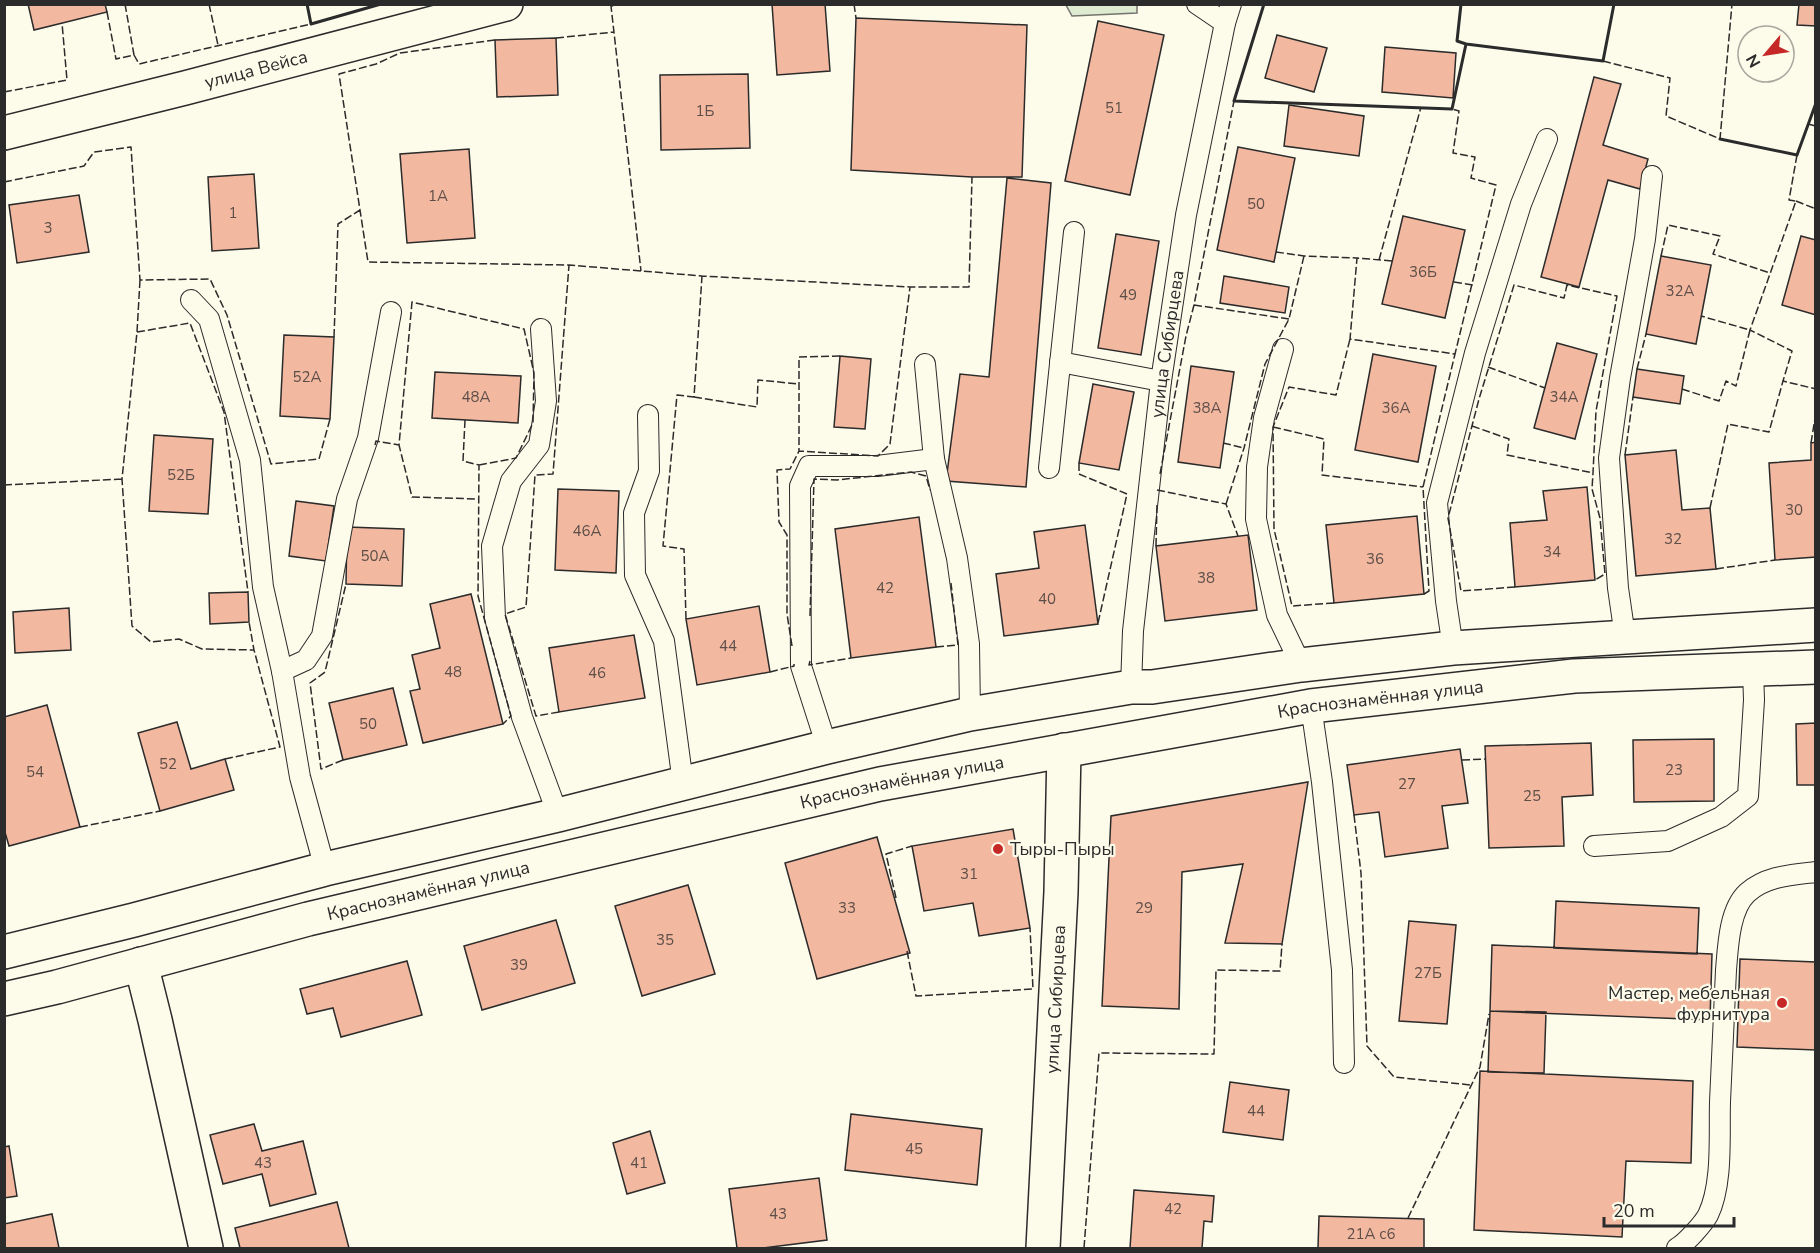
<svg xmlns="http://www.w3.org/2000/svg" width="1820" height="1253" font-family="'Nunito Sans',sans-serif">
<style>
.green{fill:#deebd1;stroke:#74746e;stroke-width:1.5}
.building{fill:#f2b8a0;stroke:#2b2b2b;stroke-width:1.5}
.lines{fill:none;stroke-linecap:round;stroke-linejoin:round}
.service-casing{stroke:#2b2b2b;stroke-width:22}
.minor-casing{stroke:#2b2b2b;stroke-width:36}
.trunk-casing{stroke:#2b2b2b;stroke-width:36}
.service{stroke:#fdfbea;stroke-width:20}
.minor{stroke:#fdfbea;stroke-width:33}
.trunk{stroke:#fdfbea;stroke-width:33}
.fence{stroke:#2b2b2b;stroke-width:1.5;stroke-dasharray:8 3;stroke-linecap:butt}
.wall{stroke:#2b2b2b;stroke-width:3}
.poi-dot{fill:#c62828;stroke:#fdfbea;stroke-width:2}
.labels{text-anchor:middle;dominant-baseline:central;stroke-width:4.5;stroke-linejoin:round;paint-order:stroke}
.number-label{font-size:15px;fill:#5d4e48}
.street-label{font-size:18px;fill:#2b2b2b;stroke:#fdfbea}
.poi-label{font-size:18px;fill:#2b2b2b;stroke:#fdfbea;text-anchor:start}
</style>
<rect width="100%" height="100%" fill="#fdfbea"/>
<path class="green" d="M1066 5H1137V13L1072 16Z"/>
<path class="building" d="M28 4H105L107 12 34 30Z
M772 4H825L830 71 777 75Z
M1799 4H1816V26L1797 25Z
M856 18 1027 25 1022 177H972L851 170Z
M1098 21 1164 35 1130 195 1065 181Z
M1277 35 1327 48 1314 92 1265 78Z
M556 38 558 95 497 97 495 40Z
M1385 47 1456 53 1453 98 1382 92Z
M748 74 750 148 661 150 660 75Z
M1594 77 1621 84 1603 145 1648 159 1640 189 1608 180 1579 287 1541 277Z
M1289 105 1364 116 1359 156 1284 146Z
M1238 147 1295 158 1274 262 1217 250Z
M469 149 475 238 407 243 400 154Z
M254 174 259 248 212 251 208 177Z
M1007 178 1051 183 1026 487 946 481 960 374 989 377Z
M79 195 89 252 17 263 9 205Z
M1403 216 1465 230 1445 318 1382 304Z
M1116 234 1159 241 1141 355 1098 348Z
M1801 236 1816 240V315L1782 305Z
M1661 256 1711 265 1696 344 1646 334Z
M1224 276 1289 287 1285 313 1220 303Z
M284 335 334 337 330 419 280 416Z
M1557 343 1597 354 1575 439 1534 428Z
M1373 354 1436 366 1418 462 1355 450Z
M840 356 871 359 865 429 834 427Z
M1191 366 1234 372 1220 468 1178 462Z
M1637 369 1684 376 1680 404 1633 397Z
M435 372 521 376 518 423 432 418Z
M1093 384 1134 392 1119 470 1079 463Z
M154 435 213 439 208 514 149 511Z
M1816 442V557L1775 560 1769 463 1811 460V443Z
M1676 450 1682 510 1710 508 1716 569 1636 576 1625 455Z
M1587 487 1595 580 1515 587 1510 523 1547 520 1543 491Z
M558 489 619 491 616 573 555 570Z
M296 501 334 506 326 561 289 556Z
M1417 516 1424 594 1334 603 1326 525Z
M919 517 936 647 851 658 835 529Z
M1085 525 1098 624 1004 636 996 574 1039 568 1034 532Z
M347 527 404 529 402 586 346 584Z
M1248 535 1257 610 1165 621 1156 546Z
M248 592 249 622 210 624 209 593Z
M471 594 503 724 423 743 410 691 420 689 412 655 440 648 430 604Z
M759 606 770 672 697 685 686 619Z
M69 608 71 650 15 653 13 612Z
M634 635 645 698 559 712 549 648Z
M393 688 407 745 343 760 329 703Z
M47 705 80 827 9 846 4 829V717Z
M177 722 191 769 225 759 234 790 160 811 138 733Z
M1816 723V785H1797L1796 724Z
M1714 739V801L1634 802 1633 740Z
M1591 743 1593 795 1562 797 1564 846 1489 848 1485 746Z
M1460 749 1468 803 1442 806 1448 848 1385 857 1379 812 1354 815 1347 765Z
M1308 782 1282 944 1225 943 1243 864 1182 872 1179 1009 1102 1006 1111 816Z
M1013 829 1030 928 979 936 973 903 924 911 912 846Z
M877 837 910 953 817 979 785 863Z
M688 885 715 974 642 996 615 906Z
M1556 901 1699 908 1697 954 1554 948Z
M556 920 575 983 482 1010 464 946Z
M1409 921 1456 925 1447 1024 1399 1021Z
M1492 945 1712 954 1710 1020 1490 1011Z
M1740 959 1816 962V1050L1737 1047Z
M407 961 422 1015 341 1037 333 1008 307 1014 300 989Z
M1490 1011 1546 1012 1544 1073 1488 1072Z
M1480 1071 1693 1081 1691 1163 1626 1161 1622 1237 1474 1230Z
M1230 1082 1289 1090 1283 1140 1223 1132Z
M851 1114 982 1129 977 1185 845 1170Z
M254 1124 262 1151 303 1141 316 1194 270 1206 262 1174 223 1184 210 1135Z
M650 1131 665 1183 627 1194 613 1143Z
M9 1146 17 1196 4 1198V1147Z
M819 1178 827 1240 763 1248H737L729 1189Z
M1134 1190 1214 1196 1212 1222 1204 1221 1202 1248H1130Z
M337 1202 349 1248H240L235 1228Z
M52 1214 59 1248H4V1224Z
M1319 1216 1424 1219V1248H1318Z"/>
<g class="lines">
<g class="service-casing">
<g id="service">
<path d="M1197 4 1225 23"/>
<path d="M191 300 209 319 250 460 263 587 282 671 300 777 325 869"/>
<path d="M541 329 546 401 539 445 511 481 492 546 495 618 522 717 558 815"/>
<path d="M1283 349 1264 418 1257 467 1256 519 1277 615 1301 665"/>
<path d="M1060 362 1161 381"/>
<path d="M925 364 934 459 957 558 969 644 970 714"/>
<path d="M648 415 649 471 634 513 635 575 664 641 683 783"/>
<path d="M1049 468 1074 232"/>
<path d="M1625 636 1618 588 1609 458 1620 378 1645 239 1652 176"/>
<path d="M1453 648 1446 601 1437 503 1475 353 1521 204 1547 139"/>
<path d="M282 671 306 660 322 636 347 499 368 438 391 312"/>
<path id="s1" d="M1131 687 1133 631 1161 381 1186 215 1225 23 1231 4"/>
<path d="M1311 706 1322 782 1342 970 1344 1063"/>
<path d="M827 747 801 666 800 486 809 466H877L934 459"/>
<path d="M1594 846 1668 841 1721 817 1748 796 1754 700 1753 670"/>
<path d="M1677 1248C1686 1243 1703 1224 1708 1215 1723 1184 1719 1136 1720 1102 1722 1058 1724 1014 1726 970 1728 947 1729 910 1747 893 1766 876 1791 875 1816 872"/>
</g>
</g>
<g class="minor-casing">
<g id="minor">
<path id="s2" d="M4 133 185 88 506 4"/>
<path d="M141 964 155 1020 206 1248"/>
<path id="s3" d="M1043 1248 1061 892 1064 750"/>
</g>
</g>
<g class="trunk-casing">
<g id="trunk">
<path d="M4 952 134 920 325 869 558 815 827 747 970 714 1131 687H1152L1301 665 1453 648 1816 625"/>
<path id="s4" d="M4 999 57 987 308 919 880 784 1311 706 1574 676 1816 667"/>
</g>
</g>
<use href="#service" class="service"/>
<use href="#minor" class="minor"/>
<use href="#trunk" class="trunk"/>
<path class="fence" d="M125 4 134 55
M209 4 218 45
M624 4 611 6 641 271
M854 4 856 18
M107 12 116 59 134 55 139 64 311 24
M556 38 614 32
M495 40 400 53 376 64 339 74 368 262 569 265 702 276 910 287H969L972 177
M1603 61 1670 78 1666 116 1720 139 1732 4
M4 92 67 80 62 23
M1808 124 1816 126
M1797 155 1789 200 1796 201 1750 330 1792 351 1783 381 1816 389
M4 182 84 166 94 152 131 147 140 280 210 279 227 315 271 464 319 459 330 419
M1796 201 1816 209
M1276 252 1304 256 1357 258
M1661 256 1668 225 1720 236 1713 254 1770 273
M1379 260 1421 107
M1392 261 1357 258 1350 339 1455 354 1496 185 1471 178 1475 157 1453 153 1459 111 1452 109
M140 280 137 332 122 479 132 626 151 642 179 639 202 649 254 650
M1454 282 1473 285
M1194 305 1289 319
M137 332 190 323 224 412 248 592
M334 337 338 224 360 210
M840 356 799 357V451L878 456 890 444 910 287
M1488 367 1545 388
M1637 369 1646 334
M1682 389 1719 401 1726 381 1736 386 1750 330 1701 316
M694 397 757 407 758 380 799 384
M465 420 463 461 479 465 478 596 511 716 503 724
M1472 426 1509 439 1507 455 1593 473
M1273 427 1324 439 1322 475 1423 487
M1223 443 1244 448
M1811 443 1816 412
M375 445 376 441 399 445
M1625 455 1633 397
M1079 463V474L1127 494 1098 623
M479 465 516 458 533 423 534 373 524 329 412 302 399 445 412 497 479 499
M1160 474 1186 336 1194 305 1234 101
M4 485 122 479
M1157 490 1226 504 1238 536
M1226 504 1244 448 1265 364 1289 319 1304 256
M1710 508 1728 424 1769 432 1783 381
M1156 546 1157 504
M1716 569 1775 560
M1515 587 1461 591 1448 518 1479 399 1514 285 1564 298 1567 285 1617 296 1596 411 1593 473 1592 489 1600 518 1605 574 1595 580
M1424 594 1429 591 1423 487 1455 354
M1334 603 1292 606 1274 529 1273 427 1289 387 1336 395 1350 339
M810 616 814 479 837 480 911 472 926 476 930 490
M686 619 684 549 663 546 677 395 694 397 702 276
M792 646 787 614V535L779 522 777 470 790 469 799 451
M936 647 958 645 951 583
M810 661 809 665 851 658
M770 672 794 666V664
M559 712 536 716 505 614 526 607 535 475 553 474 569 265
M225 759 280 747 254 650 249 622
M343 760 321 769 310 683 325 672 346 584
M1462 760 1485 759
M1354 815 1361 873 1367 1046 1394 1077 1471 1085
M80 827 160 811
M896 898 886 854 912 846
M907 951 916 996 1033 989 1030 928
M1408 1218 1480 1067 1489 1014
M1084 1248 1099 1053 1214 1054 1216 970 1280 971 1282 944"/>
<path class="wall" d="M307 4 311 24 381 4
M1264 4 1234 101 1452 109 1466 44 1457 41 1461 4
M1466 44 1603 61 1614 4
M1720 139 1797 155 1816 103"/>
</g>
<g class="poi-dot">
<circle cx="998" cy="849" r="6"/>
<circle cx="1782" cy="1003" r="6"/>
</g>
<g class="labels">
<g class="number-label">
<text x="1114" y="108">51</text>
<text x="705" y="111">1Б</text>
<text x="438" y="196">1А</text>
<text x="1256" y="204">50</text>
<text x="233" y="213">1</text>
<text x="48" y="228">3</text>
<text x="1423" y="272">36Б</text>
<text x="1680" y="291">32А</text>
<text x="1128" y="295">49</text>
<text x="307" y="377">52А</text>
<text x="476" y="397">48А</text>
<text x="1564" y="397">34А</text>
<text x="1207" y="408">38А</text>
<text x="1396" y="408">36А</text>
<text x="181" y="475">52Б</text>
<text x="1794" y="510">30</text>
<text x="587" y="531">46А</text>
<text x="1673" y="539">32</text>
<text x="1552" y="552">34</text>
<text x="375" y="556">50А</text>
<text x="1375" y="559">36</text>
<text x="1206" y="578">38</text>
<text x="885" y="588">42</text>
<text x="1047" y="599">40</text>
<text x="728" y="646">44</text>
<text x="453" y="672">48</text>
<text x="597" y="673">46</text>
<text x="368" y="724">50</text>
<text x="168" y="764">52</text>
<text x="1674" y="770">23</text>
<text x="35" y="772">54</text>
<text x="1407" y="784">27</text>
<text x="1532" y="796">25</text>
<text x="969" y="874">31</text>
<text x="847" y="908">33</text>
<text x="1144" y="908">29</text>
<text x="665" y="940">35</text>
<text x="519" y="965">39</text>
<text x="1428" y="973">27Б</text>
<text x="1256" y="1111">44</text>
<text x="914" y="1149">45</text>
<text x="263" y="1163">43</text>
<text x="639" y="1163">41</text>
<text x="1173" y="1209">42</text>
<text x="778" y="1214">43</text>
<text x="1371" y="1234">21А с6</text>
</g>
<g class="street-label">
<text stroke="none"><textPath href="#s2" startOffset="260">улица Вейса</textPath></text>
<text stroke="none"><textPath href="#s1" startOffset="345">улица Сибирцева</textPath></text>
<text stroke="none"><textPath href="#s4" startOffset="1410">Краснознамённая улица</textPath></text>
<text stroke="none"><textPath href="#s4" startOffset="924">Краснознамённая улица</textPath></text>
<text stroke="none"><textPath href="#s4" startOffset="438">Краснознамённая улица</textPath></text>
<text stroke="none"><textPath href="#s3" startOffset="249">улица Сибирцева</textPath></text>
</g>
<g class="poi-label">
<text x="1010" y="849">Тыры-Пыры</text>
<text x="1770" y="993" text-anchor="end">Мастер, мебельная<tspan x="1770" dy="21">фурнитура</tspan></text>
</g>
</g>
<rect width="1820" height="1253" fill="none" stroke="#2b2b2b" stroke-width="12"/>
<g transform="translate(1766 54) rotate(241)"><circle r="28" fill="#fdfbea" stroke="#a9a89e" stroke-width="1.5"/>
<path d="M0-4.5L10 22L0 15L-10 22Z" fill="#c62828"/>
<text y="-9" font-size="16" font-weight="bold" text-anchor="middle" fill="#2b2b2b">N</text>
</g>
<path d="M1604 1217v9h130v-9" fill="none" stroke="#2b2b2b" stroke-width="3"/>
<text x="1613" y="1217" font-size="18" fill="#2b2b2b" stroke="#fdfbea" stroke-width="4.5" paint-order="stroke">20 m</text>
</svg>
